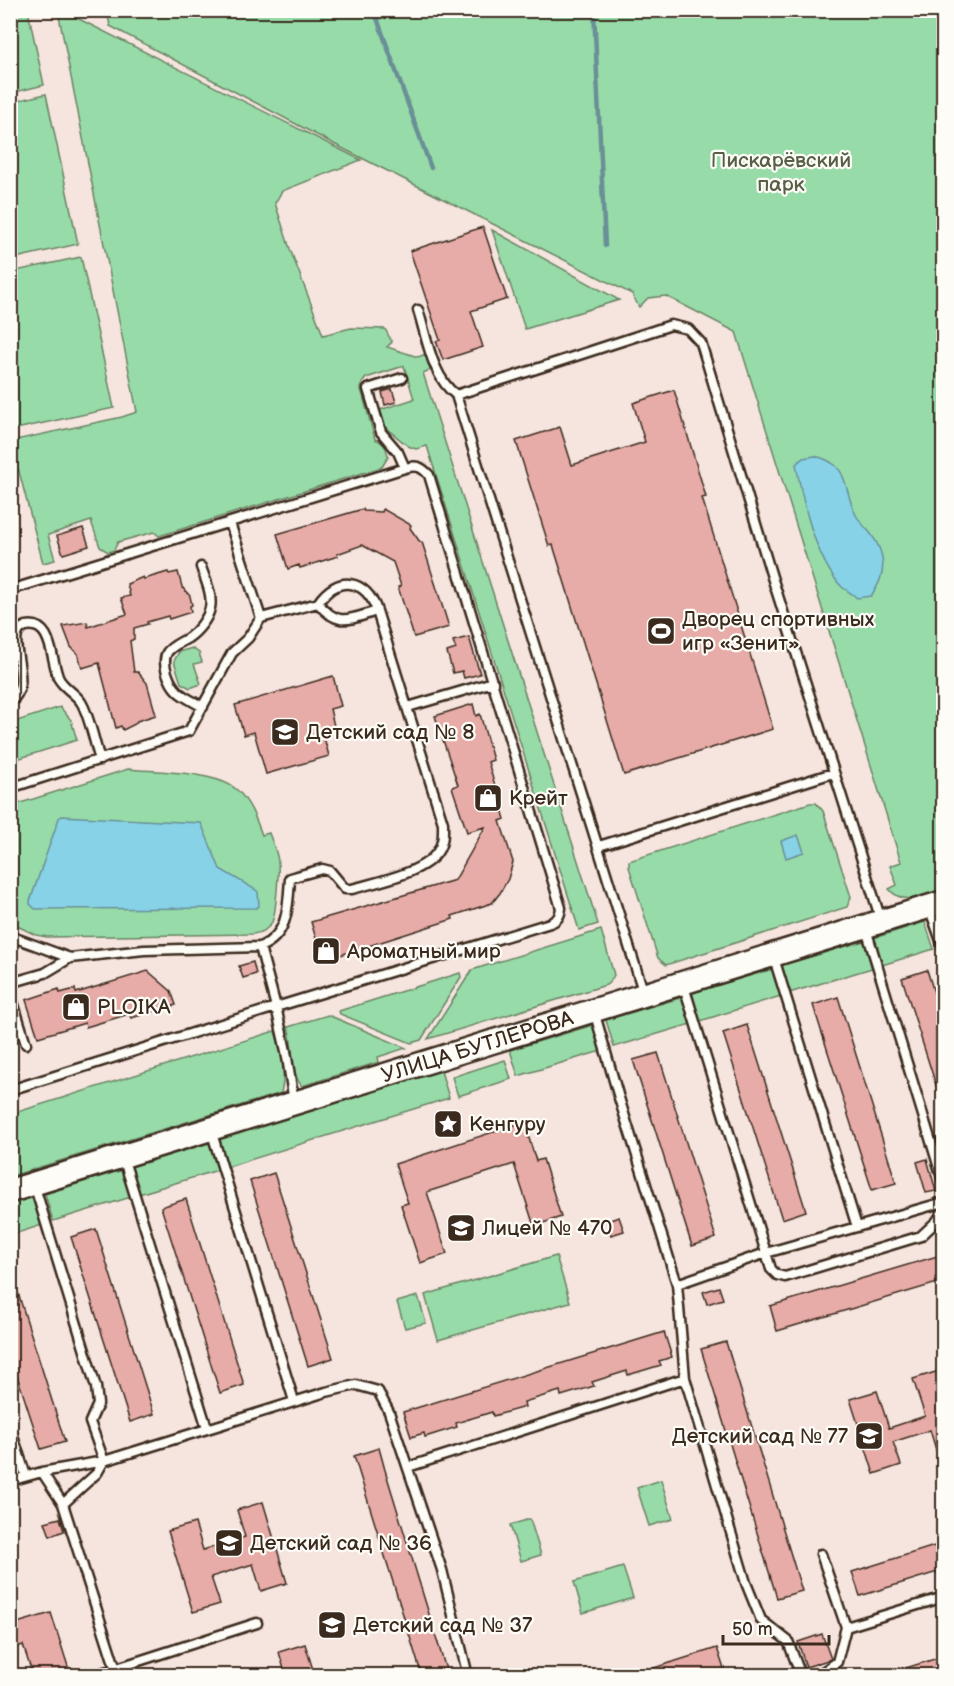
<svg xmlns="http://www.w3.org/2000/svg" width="954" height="1686" font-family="'Balsamiq Sans',sans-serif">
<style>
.green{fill:#97dca8;stroke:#698363;stroke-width:1.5}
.water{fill:#87d2e7;stroke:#698f97;stroke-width:1.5}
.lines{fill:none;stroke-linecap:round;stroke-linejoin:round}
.stream{stroke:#698f97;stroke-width:4.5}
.building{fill:#e7aca7;stroke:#3b2a1e;stroke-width:1.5}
.lane-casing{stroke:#3b2a1e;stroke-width:13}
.secondary-casing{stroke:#3b2a1e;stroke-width:27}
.lane{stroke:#fdfcf7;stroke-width:8}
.secondary{stroke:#fdfcf7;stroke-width:22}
.labels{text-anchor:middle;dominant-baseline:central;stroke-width:4.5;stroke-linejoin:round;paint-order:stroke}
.park-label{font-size:21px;fill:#575f47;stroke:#fdfcf7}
.poi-label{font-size:21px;fill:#3b2a1e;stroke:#fdfcf7;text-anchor:start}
.street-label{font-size:21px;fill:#3b2a1e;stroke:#fdfcf7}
</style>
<rect width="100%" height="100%" fill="#f6e4df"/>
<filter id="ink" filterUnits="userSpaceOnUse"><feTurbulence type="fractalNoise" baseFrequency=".0167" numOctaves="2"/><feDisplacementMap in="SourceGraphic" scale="12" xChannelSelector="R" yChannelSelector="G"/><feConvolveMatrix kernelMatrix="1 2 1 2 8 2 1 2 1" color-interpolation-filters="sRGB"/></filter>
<g filter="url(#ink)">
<path class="green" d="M10 11H28L44 85 11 93Z
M58 11H63L361 160 282 191 275 203 290 249 323 335 351 328 385 329 392 342 387 347 418 357 426 354 430 370 423 373 598 924 579 930 427 446 416 449 408 446 386 428 380 410 414 399 404 366 366 378 362 383 361 389 375 439C384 442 387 448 388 457L382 467 159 536 154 532 118 542 114 550 108 552 100 547 91 521 48 535 55 560 43 563 11 441 122 417 137 412Z
M98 11H943V889C924 895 904 907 889 889L897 885 890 866 901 862 736 332 666 296 648 298 639 307 632 294 332 143 110 26 108 16Z
M46 94 78 244 11 259V102Z
M492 230 619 300 525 329Z
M81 257 114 408 11 430V272Z
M192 648 199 653 202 662 194 664 201 684 190 688 181 683 174 661 179 652Z
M60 707 71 720 77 740 11 761V723Z
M128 769C155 772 217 771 237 790 250 802 256 819 262 835L269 833C272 842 277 852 278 861 279 870 276 914 272 922 268 930 261 933 253 934L47 937 36 935 15 925 11 930V806Z
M810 803H816L823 811 851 897 847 907 666 965 658 958 629 867V861Z
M925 922 934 949 882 965 874 938Z
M601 930 614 975 610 982 606 985 428 1039 472 970Z
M864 941 872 968 789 993 780 966Z
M773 969 781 996 700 1021 692 993Z
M460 973 461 977 421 1040 411 1043 340 1014 339 1011Z
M683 997 691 1024 614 1047 606 1020Z
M328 1015 406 1048 378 1057 379 1062 302 1086C290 1074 294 1044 288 1027Z
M593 1025 601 1051 518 1076 510 1050Z
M275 1031C281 1049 286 1074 281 1093L11 1176V1114Z
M505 1060 511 1079 458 1096 452 1077Z
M441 1071 449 1098 227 1167 219 1140Z
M210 1143 218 1170 139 1194 131 1167Z
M122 1170 131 1197 53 1221 45 1194Z
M34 1197 42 1225 11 1235V1204Z
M556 1256 570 1302 438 1340 425 1295Z
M418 1296 426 1323 405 1328 397 1302Z
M661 1480 673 1519 649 1526 637 1488Z
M530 1519 541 1555 521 1561 510 1525Z
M623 1567 633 1598 583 1613 574 1582Z"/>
<path class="water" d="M815 456C852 465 842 488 856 515 860 522 866 528 871 534 887 555 887 575 871 596L857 598C853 594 847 591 842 587 816 561 802 500 796 464L803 458Z
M62 816 201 823 220 869 256 890 258 892 259 906 256 908 35 909 30 904V901L59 818Z
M798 835 804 852 786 858 781 841Z"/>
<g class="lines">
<path class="stream" d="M113 10 120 14
M374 10 431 168
M594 10 605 246"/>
</g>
<path class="building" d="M483 227 507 299 471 311 483 347 443 360 436 341 440 340 410 251Z
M392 389 396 402 385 405 382 392Z
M674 390 706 497 702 498 773 729 624 775 553 545 549 546 516 441 560 427 572 465 645 442 633 403Z
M363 509 364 511 382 512 383 509 411 525 410 528 420 542H422L449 627 414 637 398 587 401 586 393 562 362 545 337 554 338 556 300 568 299 565 288 569 277 534Z
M83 528 89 546 63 554 57 536Z
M168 572 169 574 178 572 182 587 190 596 192 605 190 606 191 612 169 619 168 616 147 622 148 624 134 628V639L130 641 134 672H138L147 683 156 715 137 721 135 724 123 730 121 726 116 728 99 663 82 668 78 654 71 647 63 626 87 622 88 627 127 614 121 598 130 596 127 584 143 577 144 579Z
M469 637 480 674 464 678 462 671 453 673 447 652 456 649 453 641Z
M333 676 341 706 330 709 334 726 322 730 329 756 266 774 254 732 244 735 235 705Z
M473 704 476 716 480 714 493 760 488 762 505 819 500 821 513 862 508 879 500 893 492 903 452 916 453 919 334 957 333 954 322 958 311 922 455 880 485 827 467 832 452 787 458 785 435 716Z
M253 962 256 974 243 978 239 966Z
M927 970 944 1024V1101H941L902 978Z
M148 971 171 991 176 1005 131 1018 129 1014 86 1027 85 1023 38 1037 26 1000 59 989 60 993 75 989 76 993Z
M838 997 896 1183 872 1190 813 1005Z
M747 1025 806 1211 782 1219 723 1033Z
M658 1053 716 1238 692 1246 633 1060Z
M524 1122 536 1161 543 1159 561 1217 534 1226 514 1164 427 1192 447 1254 420 1263 401 1205 408 1203 395 1164Z
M927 1159 936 1191 926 1193 917 1162Z
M274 1173 333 1358 308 1366 250 1181Z
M186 1199 244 1385 220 1393 161 1207Z
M619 1217 624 1231 611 1235 607 1221Z
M96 1229 154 1414 130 1422 71 1237Z
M944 1254V1281L777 1331 770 1306Z
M10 1277H13L65 1442 41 1449 10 1354Z
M719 1287 723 1299 707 1304 703 1292Z
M664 1332 672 1357 659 1361 661 1365 628 1375 627 1371 592 1382 594 1386 561 1396 560 1391 524 1402 525 1407 493 1416 492 1412 456 1423 457 1427 425 1437 424 1433 411 1437 403 1412Z
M726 1342 802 1591 777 1598 701 1349Z
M939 1371 944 1384V1465L941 1466 930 1430 893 1442 901 1465 874 1474 850 1399 877 1391 889 1428 925 1416 913 1379Z
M379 1448 385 1470 448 1676H422L354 1456Z
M263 1502 287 1583 261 1591 253 1564 211 1577 220 1604 193 1612 168 1531 195 1523 203 1550 245 1537 237 1510Z
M60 1518 64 1531 50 1536 45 1522Z
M944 1543V1570L860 1596 852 1572Z
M51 1613 71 1676H33L23 1645 10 1649V1625Z
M822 1634 831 1659 806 1667 798 1642Z
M305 1644 315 1676H286L279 1652Z
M717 1648 725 1672 715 1676H638V1673Z
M944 1656V1676H891L890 1673Z"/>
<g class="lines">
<g class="lane-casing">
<path id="lane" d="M418 310C427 338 432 377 456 395L644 994
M402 378 368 389 381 432 398 452 405 468
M456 395 671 325 688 329 701 343 772 577 881 920
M201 567C205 579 213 595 210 608 208 619 197 632 188 638 171 648 160 650 167 673 174 694 184 696 203 707
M10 590 405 468C416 465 421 466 429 475L561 908C560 916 558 920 550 923L276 1007 286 1051 294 1102
M318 603C338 574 366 579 377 611
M10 702C37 683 0 634 26 626 53 620 51 663 59 679 64 688 76 694 81 702 89 714 95 745 100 760
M408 707 493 682
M10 788 189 731 232 653 248 638 261 618 230 523
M599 846 833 773
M929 907 944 949
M866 929 944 1184
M10 936 70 958 144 950 260 947
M773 955 857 1227
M10 983 45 973 70 958
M683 983 771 1269 777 1275 785 1277 921 1236 937 1221 944 1210
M10 992 26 1044
M594 1011 619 1098 677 1284 685 1378 746 1583 761 1620 788 1641 801 1676
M10 1090 276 1007 260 947C289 935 288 906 290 878L322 869 330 871 345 889H352C376 882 425 873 438 851 444 842 443 832 443 823L377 611C350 619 338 628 318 603L261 618
M211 1130 294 1401
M123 1157 207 1428
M34 1184 96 1387 98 1404 90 1422 104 1461
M677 1284 766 1253 944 1202
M10 1427 26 1476
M408 1467 685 1378
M42 1472 63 1504 118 1676
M10 1481 42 1472 104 1461 326 1392 356 1385 378 1391 389 1412 442 1570 468 1676
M63 1504 97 1473 104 1461
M821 1554 846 1627
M92 1676 257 1623
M817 1676 837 1662 846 1627 944 1597"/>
</g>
<g class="secondary-casing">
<g id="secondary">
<path id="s1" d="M10 1191 944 902"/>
</g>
</g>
<use href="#lane" class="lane"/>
<use href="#secondary" class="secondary"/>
</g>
</g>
<defs>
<g id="stadium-square" transform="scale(1.5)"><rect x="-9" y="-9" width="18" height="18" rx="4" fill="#3b2a1e" stroke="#fdfcf7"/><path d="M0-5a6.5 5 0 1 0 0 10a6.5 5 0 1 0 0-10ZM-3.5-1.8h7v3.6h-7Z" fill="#fff"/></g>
<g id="school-square" transform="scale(1.5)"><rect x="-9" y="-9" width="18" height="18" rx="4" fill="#3b2a1e" stroke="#fdfcf7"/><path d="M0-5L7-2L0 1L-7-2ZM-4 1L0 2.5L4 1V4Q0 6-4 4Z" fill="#fff"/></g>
<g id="shop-square" transform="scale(1.5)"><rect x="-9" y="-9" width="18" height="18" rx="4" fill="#3b2a1e" stroke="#fdfcf7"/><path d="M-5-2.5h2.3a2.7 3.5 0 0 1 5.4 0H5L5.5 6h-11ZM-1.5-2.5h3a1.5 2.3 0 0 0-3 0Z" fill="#fff"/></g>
<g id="sight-square" transform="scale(1.5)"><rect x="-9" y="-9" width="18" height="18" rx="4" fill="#3b2a1e" stroke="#fdfcf7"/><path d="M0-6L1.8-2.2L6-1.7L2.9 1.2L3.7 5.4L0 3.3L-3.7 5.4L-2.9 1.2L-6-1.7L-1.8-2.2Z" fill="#fff"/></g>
</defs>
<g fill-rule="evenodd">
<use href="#stadium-square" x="661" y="631"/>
<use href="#school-square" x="285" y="732"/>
<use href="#shop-square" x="488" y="798"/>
<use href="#shop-square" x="326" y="951"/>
<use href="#shop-square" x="76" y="1007"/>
<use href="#sight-square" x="448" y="1124"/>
<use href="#school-square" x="461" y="1228"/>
<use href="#school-square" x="869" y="1436"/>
<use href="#school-square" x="229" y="1543"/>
<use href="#school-square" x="332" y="1625"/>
</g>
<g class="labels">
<g class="park-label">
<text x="781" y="160">Пискарёвский<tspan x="781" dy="24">парк</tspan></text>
</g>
<g class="poi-label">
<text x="682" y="619">Дворец спортивных<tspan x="682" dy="24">игр «Зенит»</tspan></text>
<text x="306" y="732">Детский сад № 8</text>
<text x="509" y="798">Крейт</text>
<text x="347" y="951">Ароматный мир</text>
<text x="97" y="1007">PLOIKA</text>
<text x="469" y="1124">Кенгуру</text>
<text x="482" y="1228">Лицей № 470</text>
<text x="848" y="1436" text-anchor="end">Детский сад № 77</text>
<text x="250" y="1543">Детский сад № 36</text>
<text x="353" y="1625">Детский сад № 37</text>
</g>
<g class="street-label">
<text stroke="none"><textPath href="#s1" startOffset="489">УЛИЦА БУТЛЕРОВА</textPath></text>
</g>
</g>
<rect width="954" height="1686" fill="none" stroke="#fdfcf7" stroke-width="36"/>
<rect x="18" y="18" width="918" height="1650" fill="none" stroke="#3b2a1e" stroke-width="2" filter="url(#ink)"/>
<path d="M723 1635v9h106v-9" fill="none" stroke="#3b2a1e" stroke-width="3"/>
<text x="732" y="1635" font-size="18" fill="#3b2a1e" stroke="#fdfcf7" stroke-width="4.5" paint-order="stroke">50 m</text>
</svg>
